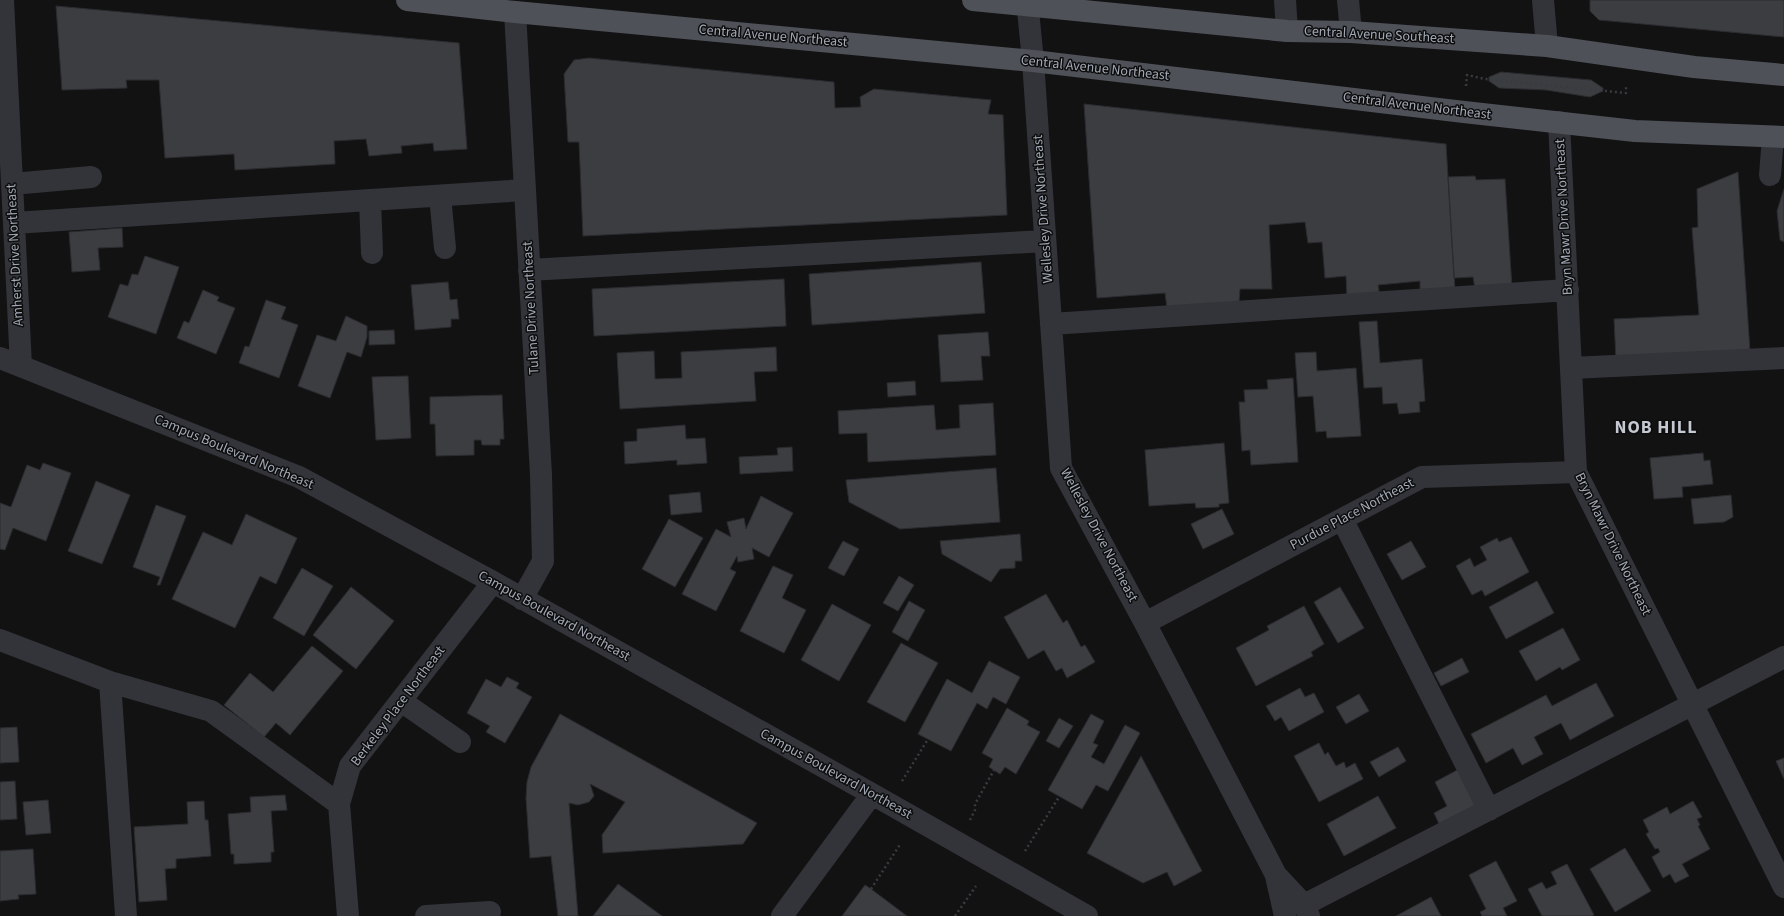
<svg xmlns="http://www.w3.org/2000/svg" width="1784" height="916" font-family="'Source Sans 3',sans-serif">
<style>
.building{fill:#3b3d41;stroke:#2b2c30}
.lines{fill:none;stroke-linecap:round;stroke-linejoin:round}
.path{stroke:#383b40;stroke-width:2.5;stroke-dasharray:2 3;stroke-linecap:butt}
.minor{stroke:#323439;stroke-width:22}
.major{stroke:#4e5158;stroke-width:22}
.labels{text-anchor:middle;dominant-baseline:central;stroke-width:3;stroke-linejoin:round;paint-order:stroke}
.street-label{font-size:14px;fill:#a2a9b5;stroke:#0d0d0e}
.district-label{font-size:18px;font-weight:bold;letter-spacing:1px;fill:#c3c8d1;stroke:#0d0d0e}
</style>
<rect width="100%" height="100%" fill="#121213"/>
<path class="building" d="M1590 0H1784V37L1599 20 1590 11Z
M56 6 459 43 467 149 434 151 433 143 401 146 402 153 369 156 366 139 334 141 335 164 235 170 234 154 165 158 159 80H126L127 88 62 90Z
M589 58 834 82 835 108 861 107 860 97 874 89 991 100 988 114 1003 115 1007 215 583 236 579 142H568L564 74 574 60Z
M1501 72 1591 80 1603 88V91L1590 97 1546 90 1499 88 1489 81V77Z
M1084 104 1446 144 1455 290 1420 293V281L1378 285 1380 297 1347 298 1346 276 1325 278 1322 242 1308 243 1305 222 1269 225 1272 289H1240L1239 302 1167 308 1165 293 1097 298Z
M1738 172 1750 351 1616 360 1614 319 1699 315 1692 228 1698 227 1697 189Z
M1475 176 1476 180 1505 179 1512 287 1475 289 1473 277 1454 278 1448 177Z
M1784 189V242L1780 240 1777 211Z
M122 228 123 247 98 248 100 270 72 272 69 232Z
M145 256 179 267 156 334 108 317 120 284 128 286 132 274 138 275Z
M981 262 985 313 812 325 809 274Z
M784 279 786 326 594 336 592 289Z
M448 282 450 300 457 299 459 319H451V327L415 330 411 285Z
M203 290 219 297 217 301 235 308 216 354 177 338 184 321 189 323Z
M266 300 286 307 281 319 298 325 279 378 239 363 245 346 249 347Z
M346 316 367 326V337L361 357 347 352 330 398 298 386 317 335 336 341Z
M1377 321 1380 363 1422 359 1425 401 1419 402 1420 412 1399 414 1397 403 1383 404 1382 387 1364 388 1359 322Z
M394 330 395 344 369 345V331Z
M988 332 990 356H981L983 380 941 382 938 335Z
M776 347 777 371 754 372 756 401 620 409 617 353 654 351 655 379 682 378 681 352Z
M1316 352 1317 371 1356 368 1361 436 1327 438 1326 431 1316 432 1313 396 1298 397 1295 353Z
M408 376 411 438 376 440 372 377Z
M1293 378 1298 462 1251 465 1250 450 1242 451 1239 402H1245L1244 390 1268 389 1267 380Z
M915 381 916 395 888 397 887 383Z
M502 395 504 439H500V445H482L481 440H474V455L436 456 435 424H430V397Z
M993 403 996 455 868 462 867 433 839 434 838 411 934 405 936 430 960 428 959 405Z
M685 425 686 439 705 438 707 463 677 465V460L625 464 624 442 637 441V429Z
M1224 443 1229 503 1219 504V507L1196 508 1195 503 1149 506 1145 450Z
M792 447 793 471 740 474 739 457 778 455 777 448Z
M1703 453 1704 461 1710 460 1713 484 1682 487 1683 497 1654 499 1650 458Z
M43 463 71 473 46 541 13 528 5 550 0 549V503L11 507 27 465 40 470Z
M996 468 1000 522 900 529 849 502 846 480Z
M96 481 130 495 102 564 68 551Z
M700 492 702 512 671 515 669 495Z
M1731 495 1733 517 1724 522 1694 524 1691 499Z
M761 496 793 513 769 557 752 548 754 559 738 562 737 556 730 569 736 572 716 611 682 594 716 529 731 537 727 522 744 518 746 529Z
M156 505 186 516 160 585H157L160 577 133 567Z
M1222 509 1234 534 1203 549 1191 524Z
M246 514 297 538 276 584 260 576 235 628 172 599 203 532 232 545Z
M669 519 703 538 675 587 642 569Z
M1020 534 1022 561H1015V568L1000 569 991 582 942 554 940 541Z
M1511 537 1529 572 1485 596 1482 590 1472 595 1456 566 1470 558 1474 567 1487 560 1480 547 1497 538 1499 542Z
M843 541 859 549 844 576 828 568Z
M1411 541 1426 567 1402 580 1387 554Z
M773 566 793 575 782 598 806 610 784 653 740 631Z
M302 568 333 586 304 636 273 618Z
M899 576 914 585 898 611 883 603Z
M1537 581 1554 613 1506 639 1489 607Z
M351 587 394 621 356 669 313 635Z
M1340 587 1364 628 1338 643 1314 602Z
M1046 594 1063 623 1067 620 1081 647 1085 645 1095 662 1067 678 1062 668 1056 671 1044 650 1028 659 1004 617Z
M909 601 925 610 908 641 892 632Z
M832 604 871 625 839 681 801 660Z
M1304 606 1324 644 1311 652 1313 656 1256 686 1236 648 1269 630 1267 626Z
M1563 628 1580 660 1562 670 1560 667 1536 681 1519 651Z
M901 643 938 663 905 722 867 702Z
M312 646 343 671 290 735 276 723 264 737 224 705 250 673 273 692Z
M1462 658 1469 672 1441 686 1434 673Z
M989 661 1020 677 1006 704 993 697 987 709 977 703 951 751 918 734 947 679 972 693Z
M507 677 519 683 516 688 532 697 505 743 486 732 490 726 467 713 486 679 501 687Z
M1596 683 1614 716 1570 740 1561 723 1534 737 1543 754 1522 765 1513 748 1486 763 1471 734 1546 695 1552 706Z
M1300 688 1305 697 1314 693 1324 712 1289 731 1281 717 1275 721 1266 706Z
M1359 694 1369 711 1346 724 1336 707Z
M1007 708 1029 721 1027 725 1040 732 1016 774 1005 767 1000 774 989 767 993 759 982 753Z
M560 714 757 823 743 844 603 853 602 835 625 802 590 784 594 796 589 802 578 805 569 803 578 916H558L551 856 530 858 526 798 527 782 531 767Z
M1091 714 1104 721 1093 743 1098 745 1091 757 1104 764 1125 725 1140 733 1108 791 1096 785 1082 809 1048 790Z
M1059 718 1073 726 1059 748 1046 741Z
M17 727 19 762 0 763V728Z
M1319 743 1325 755 1328 752 1336 766 1344 762 1346 768 1355 763 1363 779 1319 802 1294 756Z
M1398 747 1406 761 1379 777 1370 762Z
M1141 756 1202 871 1174 886 1167 872 1143 883 1087 853Z
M1784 758V779L1776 761Z
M1461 768 1480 805 1440 826 1434 813 1447 806 1435 782Z
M15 781 17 819 0 820V782Z
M285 795 287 810 271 811 274 852H271V862L234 864V854H231L228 814 251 812 250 797Z
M1378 796 1396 828 1344 856 1327 824Z
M48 800 51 833 26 835 23 802Z
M204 801 205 820H208L211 856 176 859V868L165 869 167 900 139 902 134 827 188 824 187 802Z
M1693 801 1702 817 1697 819 1700 825 1698 826 1710 849 1682 864 1689 876 1675 883 1670 874 1663 878 1652 857 1660 852 1658 848 1655 849 1646 834 1649 832 1643 820 1667 807 1670 814Z
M1625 848 1651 891 1615 912 1590 869Z
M33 849 36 894 18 895 19 899 0 901V851Z
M1496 861 1517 901 1503 908 1507 916H1482L1480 912 1486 909 1469 875Z
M1567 864 1594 915 1592 916H1542L1528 889 1542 882 1546 889 1557 884 1551 872Z
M618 884 662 916H593Z
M865 885 871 889 907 916H842Z
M1431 897 1441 916H1396Z"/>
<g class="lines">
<path class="path" d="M1466 86 1467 75 1485 79 1626 93V85
M902 781 928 739
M970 820 975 810V804L994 770
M1025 851 1059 797
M871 889 901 843
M955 916 976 886"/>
<path class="minor" d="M3 0 21 366
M1027 0 1033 61 1061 468 1145 623 1276 875 1304 905 1309 916
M1285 0 1287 31
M1348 0 1351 32
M1543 0 1547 46
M515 12 541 475 543 561 522 599
M1559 122 1576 472 1784 887
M1770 175 1773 137
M12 184 91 177
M440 196 445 248
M370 200 372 253
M14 223 525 190
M529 270 1045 241
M1051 324 1568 290
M0 358 299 477 493 582 872 794 1087 916
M1571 368 1784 358
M1342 519 1489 810
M1145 623 1422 477 1576 472
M0 640 110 682 126 916
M110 682 211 711 339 804
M401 701 460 742
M1276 876 1285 916
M1304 905 1784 657
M348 916 339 804 350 766 493 582
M426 916 490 912
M782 916 872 794"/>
<path class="major" d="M407 0 515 12 1033 61 1464 112 1635 131 1784 137
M973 0 1287 31 1351 32 1547 46 1694 67 1784 75"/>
</g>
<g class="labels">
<g class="street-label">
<text transform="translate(1379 35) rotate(3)">Central Avenue Southeast</text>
<text transform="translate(773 36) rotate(5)">Central Avenue Northeast</text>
<text transform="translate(1095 68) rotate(6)">Central Avenue Northeast</text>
<text transform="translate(1417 106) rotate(7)">Central Avenue Northeast</text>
<text transform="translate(1043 209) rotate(-94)">Wellesley Drive Northeast</text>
<text transform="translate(1564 217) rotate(-93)">Bryn Mawr Drive Northeast</text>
<text transform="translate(15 255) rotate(-93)">Amherst Drive Northeast</text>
<text transform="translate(531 308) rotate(-93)">Tulane Drive Northeast</text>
<text transform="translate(234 452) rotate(23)">Campus Boulevard Northeast</text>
<text transform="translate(1352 514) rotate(-28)">Purdue Place Northeast</text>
<text transform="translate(1099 535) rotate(62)">Wellesley Drive Northeast</text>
<text transform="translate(1613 544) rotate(64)">Bryn Mawr Drive Northeast</text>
<text transform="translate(554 616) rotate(29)">Campus Boulevard Northeast</text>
<text transform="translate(398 706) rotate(-53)">Berkeley Place Northeast</text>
<text transform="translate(836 774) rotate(29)">Campus Boulevard Northeast</text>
</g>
<g class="district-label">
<text x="1656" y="427">NOB HILL</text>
</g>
</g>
</svg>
